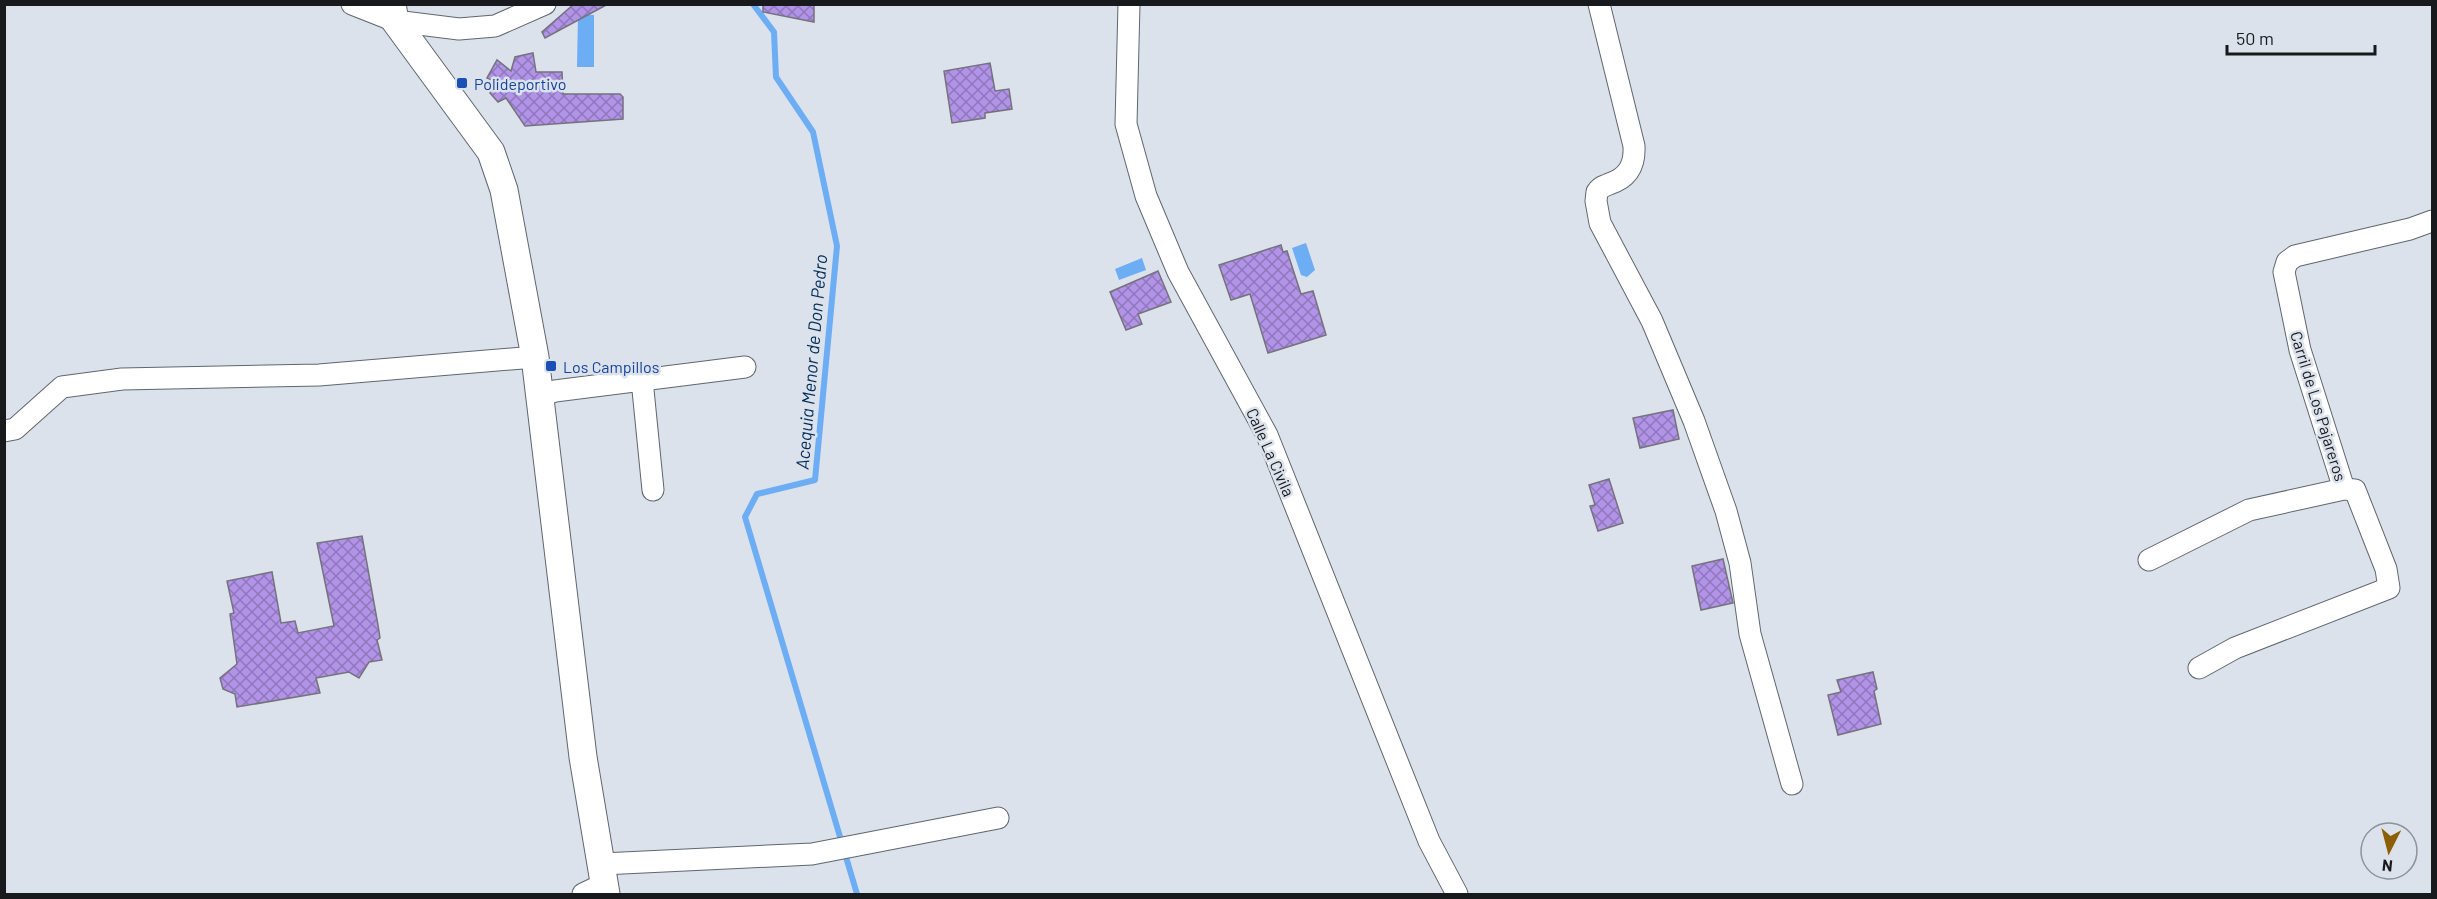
<svg xmlns="http://www.w3.org/2000/svg" width="2437" height="899" font-family="Barlow,sans-serif">
<style>
.water{fill:#6dadf4}
.lines{fill:none;stroke-linecap:round;stroke-linejoin:round}
.stream{stroke:#6dadf4;stroke-width:6}
.building{fill:url(#building-cross-hatch);stroke:#75727c;stroke-width:1.5}
.minor-casing{stroke:#60666e;stroke-width:23}
.major-casing{stroke:#60666e;stroke-width:29}
.minor{stroke:#fff;stroke-width:21}
.major{stroke:#fff;stroke-width:27}
.transit-dot{fill:#1a4fb4;stroke:#dbe2eb;stroke-width:2}
.labels{text-anchor:middle;dominant-baseline:central;stroke-width:5;stroke-linejoin:round;paint-order:stroke}
.transit-label{font-size:16px;fill:#164399;stroke:#dbe2eb;text-anchor:start}
.street-label{font-size:16px;fill:#17191d;stroke:#dbe2eb}
.water-label{font-size:18px;font-style:italic;fill:#002c57;stroke:#dbe2eb}
</style>
<defs>
<pattern id="building-cross-hatch" width="8" height="8" patternUnits="userSpaceOnUse" patternTransform="scale(1.5)"><rect width="8" height="8" fill="#b193e8"/><path d="M0 0l8 8M0 8l8-8" fill="none" stroke="#8f77bb"/></pattern>
</defs>
<rect width="100%" height="100%" fill="#dbe2eb"/>
<path class="water" d="M578 14 594 15V67H577Z
M1306 243 1315 270 1307 277 1301 275 1292 248Z
M1142 258 1146 270 1119 280 1115 269Z"/>
<g class="lines">
<path class="stream" d="M753 4 774 32 776 77 813 132 837 246 815 480 757 494 745 517 857 894"/>
</g>
<path class="building" d="M574 4H608L545 38 542 32Z
M763 4H814V22L763 12Z
M533 53 536 72H562L563 94H620L623 97V119L525 126 506 98 498 102 490 93 491 80 487 78 497 60 511 71 515 57Z
M990 63 995 91 1009 89 1012 109 985 113V118L952 123 944 71Z
M1281 245 1283 252 1287 251 1301 294 1313 291 1326 335 1268 353 1250 294 1231 300 1219 265Z
M1158 271 1171 302 1138 314 1142 324 1126 330 1110 292Z
M1673 410 1679 439 1640 448 1633 418Z
M1609 479 1623 523 1598 531 1590 506 1595 505 1589 485Z
M362 536 378 625 380 638 377 640 382 660 369 662 359 678 349 672 316 678 320 693 237 707 235 694 223 689 220 678 237 664 230 614 234 613 227 581 272 572 281 623 295 621 298 633 334 626 317 543Z
M1723 559 1733 603 1701 610 1692 566Z
M1873 672 1877 689 1874 691 1881 724 1838 735 1828 695 1841 692 1837 680Z"/>
<g class="lines">
<g class="minor-casing">
<path id="minor" d="M352 4 395 21 459 29 495 26 545 4
M1129 4 1126 124 1146 196 1178 272 1267 435 1429 841 1457 894
M1599 4 1634 146C1635 165 1628 178 1609 184 1603 187 1601 186 1597 192L1596 201 1600 223 1652 321 1694 421 1726 511 1740 563 1750 634 1792 784
M642 380 653 490
M540 396 555 391 745 367
M4 431 15 429 62 387 122 379 319 375 535 357
M2149 560 2249 510 2344 489
M2199 668 2235 648 2389 588 2386 569 2355 490 2344 489 2300 350 2284 272 2287 262 2295 256 2410 229 2432 221
M602 864 812 854 998 818
M583 894 604 884"/>
</g>
<g class="major-casing">
<path id="major" d="M392 4 395 21 491 152 504 190 535 357 583 757 606 894"/>
</g>
<use href="#minor" class="minor"/>
<use href="#major" class="major"/>
</g>
<g class="transit-dot">
<rect x="456" y="77" width="12" height="12" rx="3"/>
<rect x="545" y="360" width="12" height="12" rx="3"/>
</g>
<g class="labels">
<g class="transit-label">
<text x="474" y="83">Polideportivo</text>
<text x="563" y="366">Los Campillos</text>
</g>
<g class="street-label">
<text transform="translate(2319 406) rotate(73)">Carril de Los Pajareros</text>
<text transform="translate(1271 452) rotate(66)">Calle La Civila</text>
</g>
<g class="water-label">
<text transform="translate(811 362) rotate(-85)">Acequia Menor de Don Pedro</text>
</g>
</g>
<rect width="2437" height="899" fill="none" stroke="#17191d" stroke-width="12"/>
<g transform="translate(2389 851) rotate(186)"><circle r="28" fill="#dbe2eb" stroke="#8d9299" stroke-width="1.5"/>
<path d="M0-4.5L10 22L0 15L-10 22Z" fill="#8d5e06"/>
<text y="-9" font-size="16" font-weight="bold" text-anchor="middle" fill="#17191d">N</text>
</g>
<path d="M2227 45v9h148v-9" fill="none" stroke="#17191d" stroke-width="3"/>
<text x="2236" y="45" font-size="18" fill="#17191d" stroke="#dbe2eb" stroke-width="4.5" paint-order="stroke">50 m</text>
</svg>
